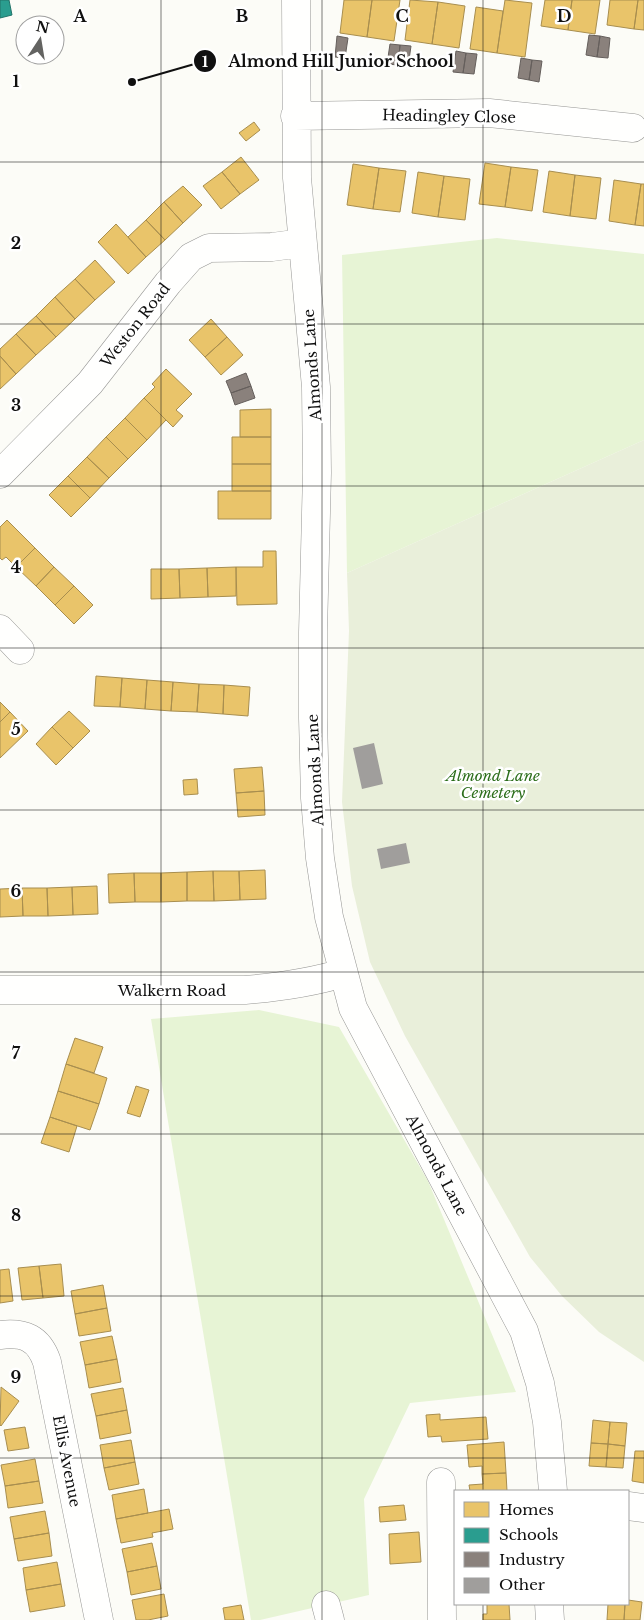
<svg xmlns="http://www.w3.org/2000/svg" width="644" height="1620" font-family="'Libre Baskerville',serif">
<style>
.green{fill:#e7f4d5}
.cemetery{fill:#e9efda}
.homes{fill:#e9c46a;stroke:#a88e4f}
.schools{fill:#2a9d8f;stroke:#227369}
.industry{fill:#8a817c;stroke:#655f5c}
.building{fill:#a09e9c}
.lines{fill:none;stroke-linecap:round;stroke-linejoin:round}
.minor-casing{stroke:#969694;stroke-width:29}
.minor{stroke:#fffffe;stroke-width:28}
.grid{fill:none;stroke:#101010;stroke-width:1;stroke-opacity:0.55}
.labels{text-anchor:middle;dominant-baseline:central;stroke-width:5;stroke-linejoin:round;paint-order:stroke}
.street-label{font-size:15px;fill:#101010;stroke:#fff}
.park-label{font-size:15px;font-style:italic;fill:#2c6e1b;stroke:#fff}
.grid-label{font-size:16px;text-anchor:middle;font-weight:bold;fill:#101010;stroke:#fff;stroke-width:5;stroke-linejoin:round;paint-order:stroke}
.leader{fill:none;stroke:#101010;stroke-width:2}
.callout-dot{fill:#101010;stroke:#fff;stroke-width:2}
.mark-label{font-size:15px;text-anchor:middle;font-weight:bold;fill:#fff}
.callout-label{font-size:16px;text-anchor:middle;font-weight:bold;fill:#101010;stroke:#fff;stroke-width:5;stroke-linejoin:round;paint-order:stroke}
</style>
<rect width="100%" height="100%" fill="#fcfcf7"/>
<path class="green" d="M497 238 644 254V440L347 573 342 255Z
M259 1010 339 1027 428 1181 516 1392 410 1403 364 1499 369 1595 260 1620H251L151 1019Z"/>
<path class="cemetery" d="M644 440V1362L599 1332 562 1296 530 1257 405 1036 370 962 352 886 342 802 349 631 347 573Z"/>
<path class="homes" d="M344 0H372L367 37 340 33Z
M372 0H400L394 41 367 37Z
M410 0 438 2 432 44 405 40Z
M505 0 532 3 525 57 497 53Z
M545 0H572L568 30 541 26Z
M572 0H600L595 34 568 30Z
M610 0H638L634 29 607 25Z
M638 0H644V30L634 29Z
M438 2 465 6 459 48 432 44Z
M476 7 503 11 497 53 470 49Z
M254 122 260 130 246 141 239 133Z
M241 157 259 180 240 194 222 172Z
M485 163 511 167 505 207 479 204Z
M353 164 379 168 373 209 347 205Z
M511 167 538 170 532 211 505 207Z
M379 168 406 171 400 212 373 209Z
M549 171 575 175 570 216 543 212Z
M222 172 240 194 221 209 203 186Z
M418 172 444 176 438 217 412 213Z
M575 175 601 178 596 219 570 216Z
M444 176 470 179 465 220 438 217Z
M614 180 641 184 635 225 609 221Z
M641 184H644V226L635 225Z
M183 186 202 205 183 223 164 202Z
M164 202 183 223 165 240 146 220Z
M146 220 165 240 146 257 128 237Z
M116 224 146 257 128 274 98 242Z
M95 260 115 282 95 300 75 279Z
M75 279 95 300 75 319 55 297Z
M55 297 75 319 56 337 36 316Z
M36 316 56 337 36 355 16 334Z
M211 319 227 337 205 357 189 340Z
M16 334 36 355 16 374 0 356V349Z
M227 337 243 355 221 375 205 357Z
M0 356 16 374 0 389Z
M166 369 192 394 176 410 183 416 173 427 144 398 155 387 152 384Z
M144 398 166 420 147 440 125 418Z
M271 409V437H240V410Z
M125 418 147 440 128 459 106 437Z
M106 437 128 459 109 478 87 457Z
M232 437H271V464H232Z
M87 457 109 478 90 498 68 476Z
M232 464H271V491H232Z
M68 476 90 498 71 517 49 495Z
M218 491H271V519H218Z
M7 520 35 548 16 567 6 557 2 560 0 558V527Z
M35 548 54 567 36 586 16 567Z
M263 551H276L277 604 237 605 236 567H263Z
M54 567 74 586 55 605 36 586Z
M236 567V596L208 597 207 568Z
M207 568 208 597 180 598 179 569Z
M151 569H179L180 598 151 599Z
M74 586 93 605 74 624 55 605Z
M96 676 122 678 120 707 94 706Z
M122 678 147 680 145 709 120 707Z
M147 680 173 682 171 711 145 709Z
M173 682 199 684 197 712 171 711Z
M199 684 224 685 223 714 197 712Z
M224 685 250 687 248 716 223 714Z
M0 702 10 712 0 722Z
M69 711 90 731 73 748 52 727Z
M10 712 28 731 0 758V722Z
M52 727 73 748 56 765 36 744Z
M262 767 264 791 236 793 234 769Z
M197 779 198 794 184 795 183 780Z
M264 791 265 815 238 817 236 793Z
M265 870 266 899 240 900 239 871Z
M213 871 214 901H187V872Z
M213 871H239L240 900 214 901Z
M187 872V901L161 902V873Z
M134 873 135 902 109 903 108 874Z
M134 873H161V902H135Z
M97 886 98 914 73 915 72 887Z
M72 887 73 915 48 916 47 888Z
M22 888H47L48 916H23Z
M22 888 23 916 0 917V889Z
M75 1038 103 1047 94 1073 66 1064Z
M66 1064 107 1078 99 1104 58 1091Z
M136 1086 149 1090 140 1117 127 1113Z
M58 1091 99 1104 90 1130 50 1117Z
M50 1117 77 1126 69 1152 41 1143Z
M61 1264 64 1296 43 1298 39 1266Z
M39 1266 43 1298 22 1300 18 1268Z
M9 1269 13 1301 0 1303V1270Z
M103 1285 107 1308 75 1314 71 1291Z
M107 1308 111 1331 79 1336 75 1314Z
M112 1336 117 1359 85 1365 80 1342Z
M117 1359 121 1382 89 1388 85 1365Z
M1 1387 19 1401 1 1426 0 1425Z
M123 1388 127 1410 96 1416 91 1394Z
M127 1410 131 1433 100 1439 96 1416Z
M440 1414V1420L486 1417 488 1439 442 1442 441 1436 428 1437 426 1415Z
M593 1420 610 1422 608 1444 591 1443Z
M610 1422 627 1423 625 1446 608 1444Z
M25 1427 29 1448 8 1451 4 1430Z
M131 1440 135 1462 104 1468 100 1445Z
M504 1442 506 1473 482 1474V1466L469 1467 467 1445Z
M591 1443 608 1444 606 1467 589 1466Z
M608 1444 625 1446 623 1468 606 1467Z
M635 1451H644V1483L632 1481Z
M35 1459 39 1481 5 1486 1 1465Z
M135 1462 139 1484 109 1490 104 1468Z
M506 1473 507 1491H470L469 1485 483 1484 482 1474Z
M39 1481 43 1503 8 1508 5 1486Z
M144 1489 148 1513 116 1519 112 1495Z
M404 1505 406 1520 380 1522 379 1507Z
M169 1509 173 1529 152 1533 153 1537 121 1543 116 1519Z
M45 1511 49 1533 14 1539 10 1517Z
M419 1532 421 1562 390 1564 389 1534Z
M49 1533 52 1556 18 1561 14 1539Z
M152 1543 157 1566 127 1572 122 1549Z
M57 1562 61 1584 26 1590 23 1568Z
M157 1566 161 1589 131 1595 127 1572Z
M61 1584 65 1606 30 1612 26 1590Z
M164 1594 168 1616 148 1620H136L132 1600Z
M628 1600 642 1602 640 1620H624L625 1604H628Z
M487 1604H509L510 1620H483V1614H487Z
M608 1604H625L624 1620H607Z
M241 1605 244 1620H225L223 1608Z"/>
<path class="schools" d="M0 0H9L12 15 0 18Z"/>
<path class="industry" d="M589 35 600 36 597 57 586 55Z
M337 36 348 38 345 58 335 57Z
M600 36 610 38 608 58 597 57Z
M390 44 400 45 398 65 387 64Z
M400 45 411 46 408 67 398 65Z
M456 51 466 53 463 73 453 72Z
M466 53 477 54 474 74 463 73Z
M521 58 532 60 529 80 518 78Z
M532 60 542 61 539 82 529 80Z
M246 373 251 386 231 393 226 381Z
M251 386 255 398 235 405 231 393Z"/>
<path class="building" d="M374 743 383 784 362 789 353 748Z
M406 843 410 863 381 869 377 849Z"/>
<g class="lines">
<g class="minor-casing">
<path id="minor" d="M296 0 297 178 316 387 317 473 313 632V718L315 798 320 858 329 917 353 1008 524 1331 540 1383 547 1422 553 1491
M295 116 489 113 633 128
M0 474 90 383 168 283 191 257 209 248 272 247 302 243
M0 629 20 650
M0 990H245C280 987 310 983 343 973
M0 1335C24 1332 39 1338 47 1362L99 1620
M441 1482 442 1620
M628 1506 644 1508
M549 1604 550 1620
M326 1605 330 1620"/>
</g>
<use href="#minor" class="minor"/>
</g>
<path class="grid" d="M161 0V1620M322 0V1620M483 0V1491M0 162H644M0 324H644M0 486H644M0 648H644M0 810H644M0 972H644M0 1134H644M0 1296H644M0 1458H644M483 1604V1620"/>
<g class="labels">
<g class="street-label">
<text transform="translate(449 116) rotate(1)">Headingley Close</text>
<text transform="translate(135 325) rotate(-52)">Weston Road</text>
<text transform="translate(312 365) rotate(-94)">Almonds Lane</text>
<text transform="translate(315 770) rotate(-93)">Almonds Lane</text>
<text x="172" y="990">Walkern Road</text>
<text transform="translate(437 1165) rotate(62)">Almonds Lane</text>
<text transform="translate(67 1461) rotate(79)">Ellis Avenue</text>
</g>
<g class="park-label">
<text x="493" y="775">Almond Lane<tspan x="493" dy="17">Cemetery</tspan></text>
</g>
</g>
<g class="grid-label">
<text x="80" y="22">A</text>
<text x="242" y="22">B</text>
<text x="402" y="22">C</text>
<text x="564" y="22">D</text>
<text x="16" y="87">1</text>
<text x="16" y="249">2</text>
<text x="16" y="411">3</text>
<text x="16" y="573">4</text>
<text x="16" y="735">5</text>
<text x="16" y="897">6</text>
<text x="16" y="1059">7</text>
<text x="16" y="1221">8</text>
<text x="16" y="1383">9</text>
</g>
<path class="leader" d="M132 82L205 61"/>
<g class="callout-dot">
<circle cx="132" cy="82" r="5"/>
<circle cx="205" cy="61" r="12"/>
</g>
<g class="mark-label">
<text x="205" y="67">1</text>
</g>
<g class="callout-label">
<text x="341" y="67">Almond Hill Junior School</text>
</g>
<rect x="454" y="1490" width="175" height="115" fill="#ffffff" stroke="#9f9f9f"/>
<rect x="464" y="1502" width="25" height="15" fill="#e9c46a" stroke="#9f9f9f"/>
<text x="499" y="1515" font-size="15" fill="#101010">Homes</text>
<rect x="464" y="1528" width="25" height="15" fill="#2a9d8f" stroke="#9f9f9f"/>
<text x="499" y="1540" font-size="15" fill="#101010">Schools</text>
<rect x="464" y="1552" width="25" height="15" fill="#8a817c" stroke="#9f9f9f"/>
<text x="499" y="1565" font-size="15" fill="#101010">Industry</text>
<rect x="464" y="1578" width="25" height="15" fill="#a09e9c" stroke="#9f9f9f"/>
<text x="499" y="1590" font-size="15" fill="#101010">Other</text>
<g transform="translate(40 40) rotate(12)"><circle r="24" fill="#ffffff" stroke="#9f9f9f"/>
<path d="M0-4L9 19L0 12L-9 19Z" fill="#636361"/>
<text y="-8" font-size="14" font-weight="bold" text-anchor="middle" fill="#101010">N</text>
</g>
</svg>
